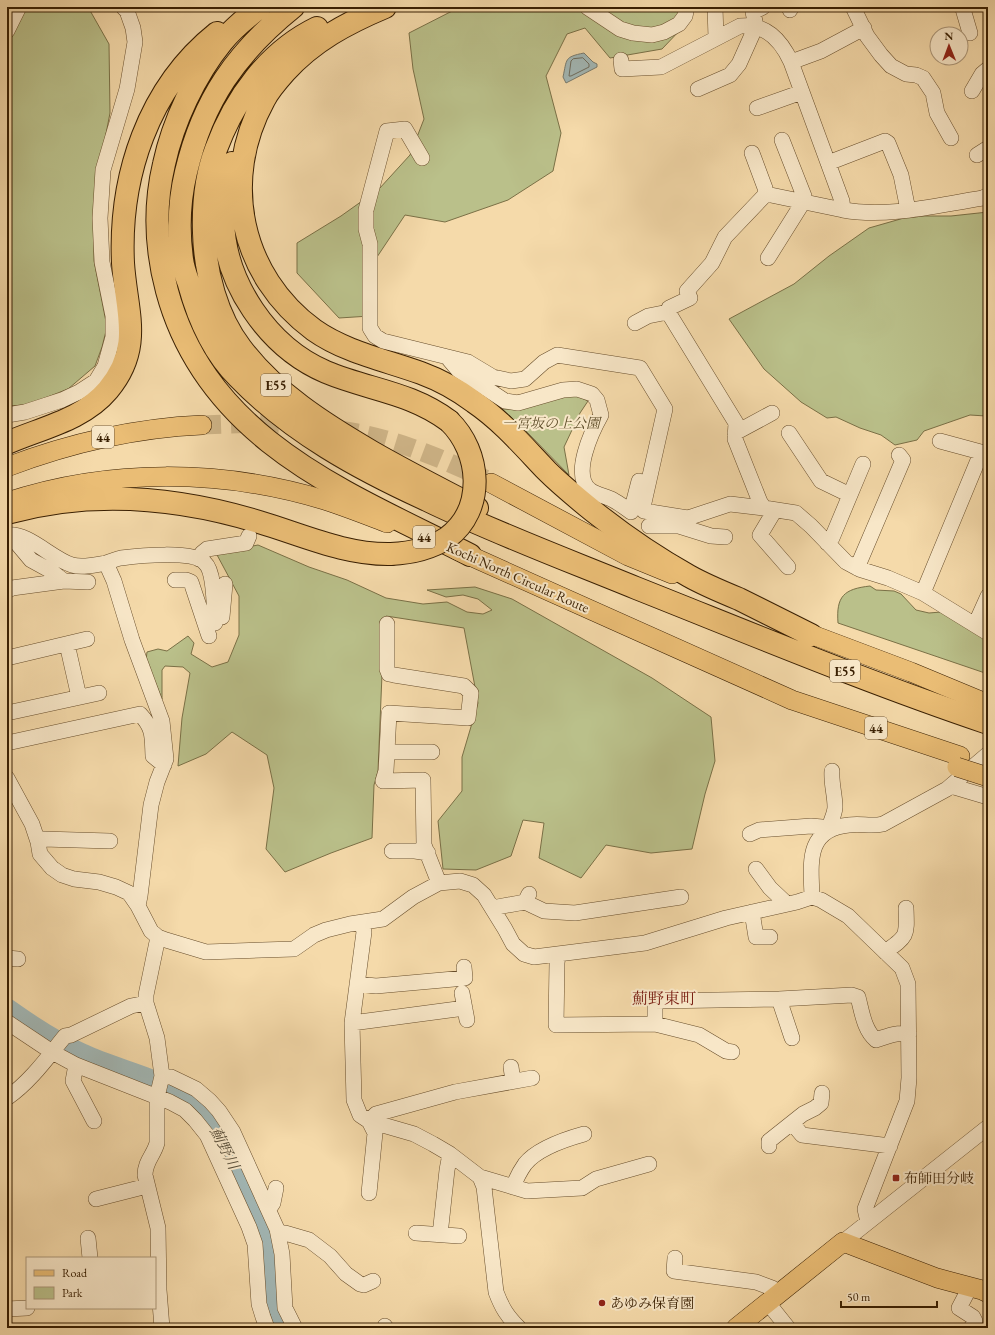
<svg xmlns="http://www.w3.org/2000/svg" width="995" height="1335" font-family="'EB Garamond','Noto Serif JP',serif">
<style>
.green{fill:#bac08a;stroke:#7a7046}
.water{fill:#a2b7b5;stroke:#787a6d}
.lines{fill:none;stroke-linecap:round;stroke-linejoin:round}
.shore{stroke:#6e6b5c;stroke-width:1}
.river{stroke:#a2b7b5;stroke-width:23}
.major-tunnel{stroke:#cfb588;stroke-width:19;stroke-dasharray:19 10;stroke-linecap:butt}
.minor-casing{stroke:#684e2c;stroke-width:16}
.major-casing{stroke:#391f02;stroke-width:20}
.highway-casing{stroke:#391f02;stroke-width:24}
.minor{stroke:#f8e7c8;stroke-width:15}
.major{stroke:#eabd75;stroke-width:19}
.highway{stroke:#eabd75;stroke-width:22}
.major-bridge-casing{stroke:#391f02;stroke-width:20;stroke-linecap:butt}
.highway-bridge-casing{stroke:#391f02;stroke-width:24;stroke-linecap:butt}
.major-bridge{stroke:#eabd75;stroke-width:19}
.highway-bridge{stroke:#eabd75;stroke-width:22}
.poi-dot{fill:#8f2418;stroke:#f8e7c8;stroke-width:1.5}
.labels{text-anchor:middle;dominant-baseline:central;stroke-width:4;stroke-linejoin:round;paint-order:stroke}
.shield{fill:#f8e7c8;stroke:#725b3d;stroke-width:1}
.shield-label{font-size:13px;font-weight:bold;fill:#391f02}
.park-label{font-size:14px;font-style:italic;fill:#604f2b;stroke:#f8e7c8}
.street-label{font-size:14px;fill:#391f02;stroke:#f8e7c8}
.poi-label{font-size:14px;fill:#391f02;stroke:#f8e7c8;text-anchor:start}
.water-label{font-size:15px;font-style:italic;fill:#584d38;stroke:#f8e7c8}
.quarter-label{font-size:16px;fill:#7a1f14;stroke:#f8e7c8}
</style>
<rect width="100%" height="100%" fill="#f5daaa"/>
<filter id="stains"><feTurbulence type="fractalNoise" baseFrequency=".005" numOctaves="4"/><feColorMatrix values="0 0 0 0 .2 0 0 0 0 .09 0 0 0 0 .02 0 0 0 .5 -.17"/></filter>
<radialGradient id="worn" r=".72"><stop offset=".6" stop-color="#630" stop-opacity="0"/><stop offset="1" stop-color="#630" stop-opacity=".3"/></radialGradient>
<path class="green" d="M7 7H88L109 44 110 113 95 191 94 261 107 327 102 347 95 366 68 389 27 405 7 406Z
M460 7H680L682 28 662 49 610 58 585 28 567 34 546 76 561 133 553 171 508 200 445 222 405 215 375 260 370 316 339 318 297 273V243L341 216 379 189 410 155 424 119 413 69 409 33Z
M988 212V418L986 416 970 415 924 431 917 440 895 445 881 435 860 428 836 417 827 418 801 402 764 369 729 319 794 284 829 256 869 228 911 216H951Z
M578 396 588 401 580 413 564 447 569 475 525 430 502 409H516L556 397Z
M258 545 309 567 347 580 386 598 423 604 447 602 467 612 483 614 492 610 478 599 463 595 446 597 427 590 475 587 512 599 652 678 711 717 715 761 705 794 692 849 651 853 606 845 581 878 539 858 544 823 523 820 511 856 476 870 443 869 438 821 462 791V757L478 703 464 628 386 616 384 626 378 771 374 785 372 838 331 853 285 872 266 849 274 788 267 755 232 732 206 754 178 766 182 718 190 673 183 667 165 666 162 670V699L146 660 147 652 158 649 167 651 188 636 194 643 191 654 212 667 228 662 239 635V596L216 553Z
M870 586 876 590 894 591 901 594 916 610 929 613 941 612 988 641V670L985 673 838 623C836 596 844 589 870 586Z"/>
<path class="water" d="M584 53 593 62 597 64V67L566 83 563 77C567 59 564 57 584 53Z"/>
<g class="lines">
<path class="shore" d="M583 58 589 64V67L571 76H569L571 61 573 59Z"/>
<path class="river" d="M7 1010C31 1027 55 1043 82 1055 118 1072 168 1081 198 1106 222 1126 239 1175 253 1203 259 1217 267 1233 269 1249 274 1277 265 1303 282 1328"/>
<path class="major-tunnel" d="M202 425 257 423 298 425
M339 430C391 437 439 457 485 479"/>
<g class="minor-casing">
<path id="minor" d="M587 7 620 29 633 33 652 35 664 32 679 24 685 16 687 7
M715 7 716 38
M789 7 790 10
M853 7 867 36 881 55 891 66 906 74 916 75 923 78 933 93 937 113 951 138
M963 9 970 33
M864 28 821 51 791 62 842 201 843 210C889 218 937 205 983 198L988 195
M7 31 19 7
M621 60 622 69 661 67 740 26C765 23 781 40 791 62
M698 89 730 75 739 64 756 26 753 12 763 7
M972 91 982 74 988 69
M757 108 802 92
M752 153 765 188 766 194
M977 155 988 148
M422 158 405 129 387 131 366 210V229L370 244V328L375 336 383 341 468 362 493 377 511 381 525 379 544 362 557 355 640 368 665 409 643 507 644 511 688 518 730 504 764 508
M828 163 885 141 888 143 901 175 908 210
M768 258 800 207 804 196 782 140
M668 312 669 308 690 298 687 291 712 263 725 237 766 194 843 210
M635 323 648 316 668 312 736 423 735 439 760 502 764 508 796 513 811 526 846 562 859 569 888 578 923 593 988 633
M447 357 458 370 505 401 518 403 563 390 577 389 592 394 597 400 601 415C592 431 571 475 590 490 596 495 606 496 613 500 619 503 625 508 631 512L639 481
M7 415 25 412 62 400 79 392 96 381 105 366 113 337V316L102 262 100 218 103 170 127 89 135 42 133 28 127 11 123 7
M735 433 772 413
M789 433 821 481 850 495
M940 441 988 454
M775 510 760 535 788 567
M649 526H679L681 518
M679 526 711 536 725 537
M7 535C28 532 52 559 72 565 82 568 95 565 106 563L114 581 132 640 162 721 166 759 157 782 151 805 140 896 138 906
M10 535 31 560 51 571 64 581
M827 543 832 538 863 464
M199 559 202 553 207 549 246 543 249 536
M106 563C111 561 116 559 121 558 137 556 194 550 205 563 215 572 214 609 215 623
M857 568 903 460 899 455
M175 580H186L191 582 209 636
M7 591 12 588 64 581 88 582
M923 593 981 453
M222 617 225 584
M387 624V669L389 674 394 675 464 686 471 693 468 718 389 713 386 771 383 781 423 780 424 845 439 883
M975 625 988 596
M67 644 79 697
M7 658 87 639
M7 713 99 693
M7 743 140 714C154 729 152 737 153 756L164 765
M387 752H432
M7 778 32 824 38 842 40 854 52 868 62 875 74 879 99 882 116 887 129 893 138 906 151 931 158 937 166 940 206 952 294 949 314 935 326 930 350 924 383 919 413 897 439 883 460 881 473 885 484 895 505 929 513 944 524 954 534 957 645 943 726 918 797 902 812 897 821 900 848 916 902 968 908 984 909 1078 907 1101 865 1209 868 1222
M951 786 988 797
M750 834 759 830 811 826 822 827 829 829C830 822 835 814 835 807 835 795 831 783 832 771
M38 842 43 839 110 841
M392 851H415L428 853
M756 869 770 888 787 904
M812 897C811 864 805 829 849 825 861 823 870 827 883 824L947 789 988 754
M525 902 544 911 575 913 681 897
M492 908 525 902 529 894
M752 912 756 937H770
M362 923 364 932 352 1023 354 1100 360 1115 369 1121 414 1134 433 1144 450 1154 480 1177 484 1187 496 1292C502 1308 507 1316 519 1328
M158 937 146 995V1003L157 1038 162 1076 157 1097V1143C154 1155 145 1161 145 1175L158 1228 159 1290 162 1328
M885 952C908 936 907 936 906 908
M558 954 557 963 556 1025 655 1024V1001L779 999 852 995 858 997C862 1012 864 1030 876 1040 887 1036 897 1032 909 1034
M7 958 18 959
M357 984 376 986 465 978 464 967
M462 993 467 1020
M779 999 792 1038
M7 1022 52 1052 76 1065 170 1102 185 1110 195 1120 207 1135 249 1227 255 1244 259 1304 263 1317 267 1328
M352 1023 465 1008
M655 1024 699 1035 726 1051 732 1052
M76 1065 73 1081 94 1121
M511 1067 513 1081
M162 1076 171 1077 196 1089 210 1101 219 1111 233 1132 277 1229 282 1254 285 1308 295 1328
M7 1098C31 1081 47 1058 65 1036L71 1035 131 1006 146 1003
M792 1123 802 1135 890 1146
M769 1146V1141L803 1114 815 1108 821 1103 822 1093
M480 1177 527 1191 582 1188 596 1179 649 1164
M513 1187C516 1179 520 1171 525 1164 537 1149 566 1139 584 1134
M369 1193 375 1133 369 1121 376 1114 455 1092 532 1078
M96 1199 147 1186
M269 1209 273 1203 276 1188
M416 1233 459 1236
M278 1234 285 1233 309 1240 330 1256 346 1274 360 1284 364 1285 373 1281
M440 1235 447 1170 450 1154
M88 1238 90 1258
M843 1242 988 1127
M675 1258 674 1271 756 1282 772 1288 779 1294
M970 1287 959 1308 973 1317 975 1321 971 1328
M768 1303 788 1328
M7 1309 27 1308
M385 1326 386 1328"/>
</g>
<g class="major-casing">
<path id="major" d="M7 467C70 443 135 428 202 425
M491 483 628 556 672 574
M7 502C109 468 222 469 324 500 346 507 366 515 387 523
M457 550 792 700 960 756
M797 629 911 672 988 704
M736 1328 843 1242 937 1278 982 1290 988 1293"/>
</g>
<g class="highway-casing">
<path id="highway" d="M260 7C247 17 233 28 222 42 195 75 173 122 164 164 154 206 156 250 167 291 207 440 346 492 470 555
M293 7C236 53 203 100 186 172 179 201 178 230 182 259 183 268 186 276 189 284 198 317 213 352 238 377 291 432 359 469 427 500 495 533 565 559 636 588 752 634 869 683 988 723
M385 7C347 23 313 41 285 72 277 81 269 90 264 100 220 180 240 276 314 330 345 352 385 360 421 373 440 380 458 390 474 402 502 421 524 447 547 471 561 485 577 498 593 511 623 535 655 557 689 576 705 585 722 592 739 599 763 611 787 623 811 635
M317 28C268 52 235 98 216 149 206 175 203 206 204 233 205 272 217 317 241 348 275 393 324 424 372 452 407 472 442 490 477 508
M232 163C227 181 223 200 223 219 224 283 268 347 326 372 369 390 410 392 449 421
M7 443C41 428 83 420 108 390 144 347 126 311 123 263 119 177 148 88 217 33
M7 513C90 490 177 497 259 522 303 535 345 555 391 554"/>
</g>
<use href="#minor" class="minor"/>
<use href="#major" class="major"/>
<use href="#highway" class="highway"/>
<g class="major-bridge-casing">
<path id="major-bridge" d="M957 767 988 777"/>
</g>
<g class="highway-bridge-casing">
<path id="highway-bridge" d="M391 554C411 553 430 549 447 538 486 509 481 452 449 421"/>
</g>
<use href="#major-bridge" class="major-bridge"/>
<use href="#highway-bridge" class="highway-bridge"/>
</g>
<g class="poi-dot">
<rect x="892" y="1174" width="8" height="8" rx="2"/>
<circle cx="602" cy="1303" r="4"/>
</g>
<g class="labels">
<g class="shield">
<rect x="261" y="374" width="30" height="22" rx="3"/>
<rect x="92" y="426" width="22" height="22" rx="3"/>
<rect x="413" y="526" width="22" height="22" rx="3"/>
<rect x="830" y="660" width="30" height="22" rx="3"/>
<rect x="865" y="717" width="22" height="22" rx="3"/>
</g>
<g class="shield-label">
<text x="276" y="385">E55</text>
<text x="103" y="437">44</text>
<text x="424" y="537">44</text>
<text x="845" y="671">E55</text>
<text x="876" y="728">44</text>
</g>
<g class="park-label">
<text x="551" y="423">一宮坂の上公園</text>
</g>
<g class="street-label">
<text transform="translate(518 577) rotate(24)">Kochi North Circular Route</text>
</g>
<g class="poi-label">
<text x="904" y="1178">布師田分岐</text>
<text x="610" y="1303">あゆみ保育園</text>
</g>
<g class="water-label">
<text transform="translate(225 1148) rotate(63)">薊野川</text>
</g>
<g class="quarter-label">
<text x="664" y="998">薊野東町</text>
</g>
</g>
<rect width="995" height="1335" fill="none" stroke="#f5daaa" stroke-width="24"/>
<rect x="8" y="8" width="979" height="1319" fill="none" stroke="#391f02" stroke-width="2"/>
<rect x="12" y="12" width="971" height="1311" fill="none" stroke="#391f02"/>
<rect x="26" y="1257" width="130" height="52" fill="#f8e7c8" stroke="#ac9779"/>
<rect x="34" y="1270" width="20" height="6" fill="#eabd75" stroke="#ac9779"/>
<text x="62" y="1277" font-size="12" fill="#391f02">Road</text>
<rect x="34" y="1287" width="20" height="12" fill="#bac08a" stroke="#ac9779"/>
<text x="62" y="1297" font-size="12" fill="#391f02">Park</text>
<g transform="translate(949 46) rotate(359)"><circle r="19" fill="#f8e7c8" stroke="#ac9779"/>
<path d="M0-3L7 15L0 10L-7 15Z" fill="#8f2418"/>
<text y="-6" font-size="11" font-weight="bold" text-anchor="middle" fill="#391f02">N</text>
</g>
<path d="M841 1301v6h96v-6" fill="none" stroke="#391f02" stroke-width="2"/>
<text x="847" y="1301" font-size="12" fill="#391f02" stroke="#f8e7c8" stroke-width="3" paint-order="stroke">50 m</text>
<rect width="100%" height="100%" filter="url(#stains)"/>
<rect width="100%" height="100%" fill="url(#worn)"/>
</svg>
